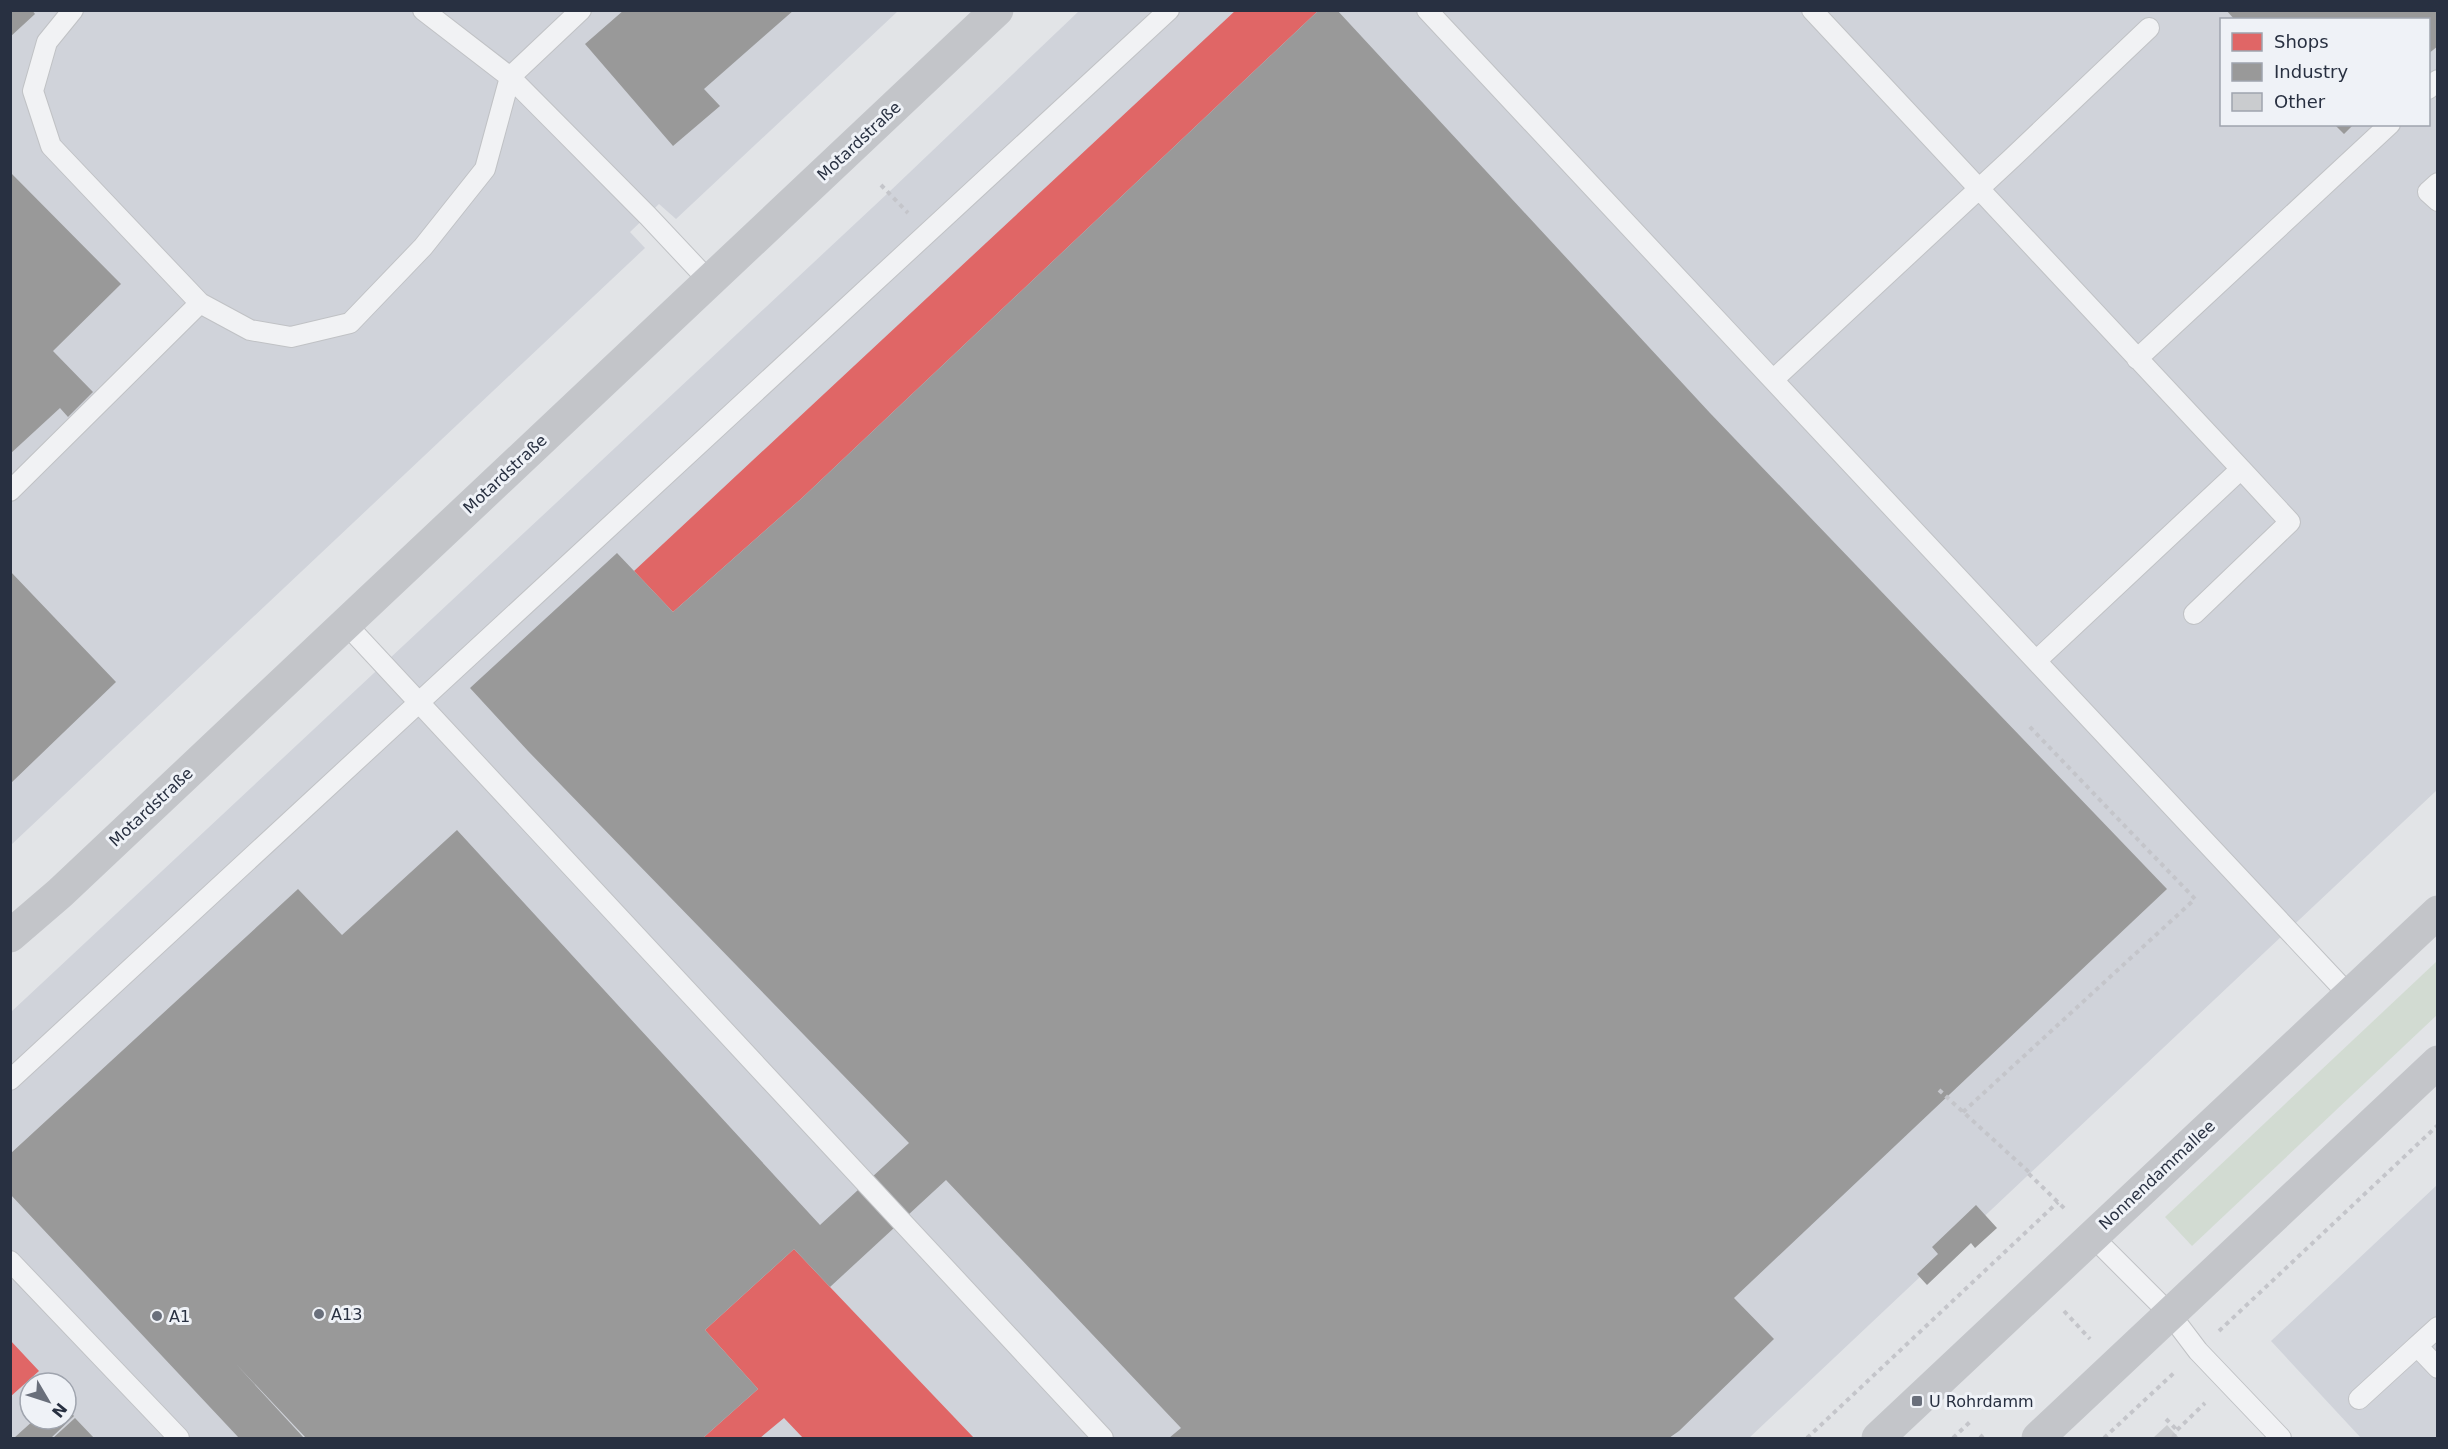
<svg xmlns="http://www.w3.org/2000/svg" width="2448" height="1449" font-family="'DejaVu Sans',sans-serif">
<style>
.built{fill:#d0d3da;fill-rule:evenodd}
.green{fill:#d2dbd2}
.shops{fill:#e06666}
.industry{fill:#999}
.building{fill:#cacccf}
.lines{fill:none;stroke-linecap:round;stroke-linejoin:round}
.lane-casing{stroke:#c0c2c5;stroke-width:22}
.path{stroke:#c4c5ca;stroke-width:4;stroke-dasharray:4.5 4.5;stroke-linecap:butt}
.lane{stroke:#f1f2f4;stroke-width:20}
.secondary{stroke:#c3c5c9;stroke-width:33}
.poi-dot{fill:#696f7b;stroke:#eff2f7;stroke-width:2}
.labels{text-anchor:middle;dominant-baseline:central;stroke-width:6;stroke-linejoin:round;paint-order:stroke}
.street-label{font-size:16px;fill:#283041;stroke:#eff2f7}
.poi-label{font-size:16px;fill:#283041;stroke:#eff2f7;text-anchor:start}
</style>
<rect width="100%" height="100%" fill="#e2e4e7"/>
<path class="built" d="M11 11H898L676 219 659 204 630 232 645 248 11 845Z
M1079 11H2437V790L1749 1438H11V1012L888 193ZM2222 20H2428V124H2222ZM30 1383H66V1419H30Z
M2437 1185V1438H2361L2271 1341Z"/>
<path class="green" d="M2437 961V1015L2192 1246 2165 1217Z"/>
<path class="shops" d="M1236 10H1319L802 498 673 612 634 571Z
M794 1249 830 1287 974 1438H803L784 1418 760 1438H703L758 1389 705 1330Z
M10 1340 39 1371 10 1397Z"/>
<path class="industry" d="M10 10H32L35 14 10 37Z
M624 10H794L704 89 720 106 673 146 585 44Z
M1319 10H1337L1710 413 2167 889 1734 1298 1774 1339 1679 1431 1669 1438H1169L1181 1428 946 1180 830 1287 794 1249 705 1330 758 1389 703 1438H306L235 1363 304 1438H239L10 1194V1154L298 889 342 935 457 830 820 1225 909 1143 528 751 470 688 617 553 673 612 802 498Z
M2226 10H2438V46L2428 54V20H2235Z
M2334 124H2354L2344 134Z
M10 172 121 284 53 351 93 392 68 417 60 408 10 454Z
M10 571 116 682 10 784Z
M1976 1205 1997 1228 1975 1248 1971 1243 1927 1285 1917 1274 1938 1254 1932 1247Z
M66 1407 74 1416 51 1438H14L35 1419H66Z
M75 1418 94 1438H53Z"/>
<path class="building" d="M2167 1425 2179 1438H2153Z"/>
<g class="lines">
<g class="lane-casing">
<path id="lane" d="M73 10 47 42 33 91 51 146 200 303 250 330 291 337 350 323 423 247 485 169 510 77 581 10
M423 10 510 77 648 216 709 281
M1427 10 1773 380 2011 159 2149 28
M2428 89 2438 80
M2438 183 2428 192 2438 201
M2137 359 2390 124
M1773 380 2036 661 2241 469 1812 10
M10 491 200 303
M2194 614 2290 522 2241 469
M346 624 1103 1438
M2036 661 2349 995
M10 1080 1169 10
M2092 1236 2170 1314 2198 1351 2281 1438
M10 1261 179 1438
M2438 1327 2417 1346 2438 1368
M2359 1399 2417 1346"/>
</g>
<path class="path" d="M881 185 908 213
M1939 1090 2030 1173H2028L2066 1210
M1963 1112 2195 899 2028 725
M2064 1311 2090 1339
M2219 1331 2438 1125
M2166 1419 2177 1430
M1807 1438 2058 1202
M1953 1438 1971 1421
M1980 1438 1983 1435
M2104 1438 2176 1371
M2173 1438 2177 1430 2205 1403"/>
<use href="#lane" class="lane"/>
<path class="secondary" d="M10 936 60 893 997 10
M1878 1438 2438 912
M2038 1438 2438 1062"/>
</g>
<g class="poi-dot">
<circle cx="319" cy="1314" r="6"/>
<circle cx="157" cy="1316" r="6"/>
<rect x="1911" y="1395" width="12" height="12" rx="3"/>
</g>
<g class="labels">
<g class="street-label">
<text transform="translate(859 141) rotate(-43)">Motardstraße</text>
<text transform="translate(505 474) rotate(-43)">Motardstraße</text>
<text transform="translate(151 807) rotate(-43)">Motardstraße</text>
<text transform="translate(2157 1175) rotate(-43)">Nonnendammallee</text>
</g>
<g class="poi-label">
<text x="331" y="1314">A13</text>
<text x="169" y="1316">A1</text>
<text x="1929" y="1401">U Rohrdamm</text>
</g>
</g>
<rect width="2448" height="1449" fill="none" stroke="#283041" stroke-width="24"/>
<rect x="2220" y="18" width="210" height="108" fill="#eff2f7" stroke="#9fa4ae" stroke-width="1.5"/>
<rect x="2232" y="33" width="30" height="18" fill="#e06666" stroke="#9fa4ae" stroke-width="1.5"/>
<text x="2274" y="48" font-size="18" fill="#283041">Shops</text>
<rect x="2232" y="63" width="30" height="18" fill="#999999" stroke="#9fa4ae" stroke-width="1.5"/>
<text x="2274" y="78" font-size="18" fill="#283041">Industry</text>
<rect x="2232" y="93" width="30" height="18" fill="#cacccf" stroke="#9fa4ae" stroke-width="1.5"/>
<text x="2274" y="108" font-size="18" fill="#283041">Other</text>
<g transform="translate(48 1401) rotate(129)"><circle r="28" fill="#eff2f7" stroke="#9fa4ae" stroke-width="1.5"/>
<path d="M0-4.5L10 22L0 15L-10 22Z" fill="#696f7b"/>
<text y="-9" font-size="16" font-weight="bold" text-anchor="middle" fill="#283041">N</text>
</g>
</svg>
